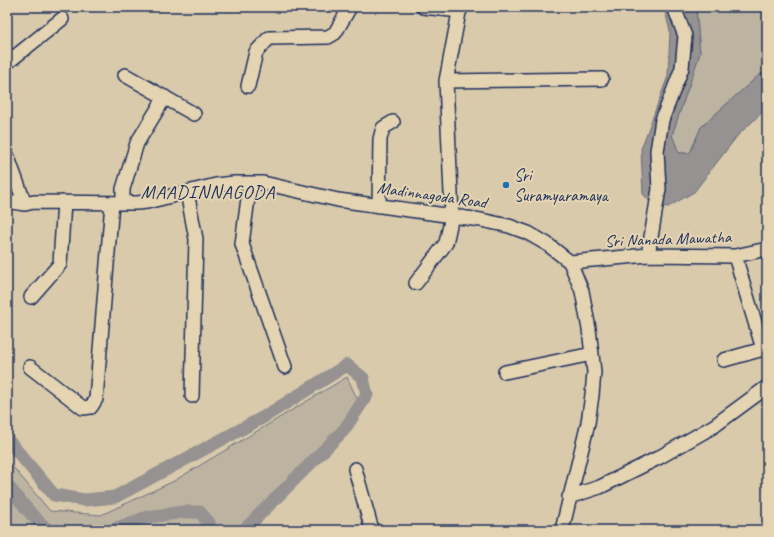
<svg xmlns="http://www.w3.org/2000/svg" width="774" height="537" font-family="Caveat,sans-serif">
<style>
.green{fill:#bdb3a1;stroke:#6c7180}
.water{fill:#959291;stroke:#646a7d}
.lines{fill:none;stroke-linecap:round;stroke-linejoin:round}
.canal{stroke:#959291;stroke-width:13}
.minor-casing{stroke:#1b2f5e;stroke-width:16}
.minor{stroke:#e5d4b1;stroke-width:13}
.poi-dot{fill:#1f6fb2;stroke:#e5d4b1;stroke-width:1.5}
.labels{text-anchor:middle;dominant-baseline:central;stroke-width:4;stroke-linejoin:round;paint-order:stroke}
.poi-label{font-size:17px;fill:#1b2f5e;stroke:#e5d4b1;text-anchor:start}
.street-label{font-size:17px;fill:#1b2f5e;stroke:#e5d4b1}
.quarter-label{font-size:19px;letter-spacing:1px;fill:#1b2f5e;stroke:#e5d4b1}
</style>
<rect width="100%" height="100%" fill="#d9caac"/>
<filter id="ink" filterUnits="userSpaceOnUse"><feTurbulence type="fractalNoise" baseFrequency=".025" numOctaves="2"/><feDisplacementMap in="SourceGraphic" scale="8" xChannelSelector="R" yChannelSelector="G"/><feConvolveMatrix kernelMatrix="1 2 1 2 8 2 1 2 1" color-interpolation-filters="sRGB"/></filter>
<g filter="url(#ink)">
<path class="green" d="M696 7H767V72L759 75 701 127 690 153H679L672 135 700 53Z
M347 377 360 405 239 530H7V460L50 511 101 515 174 481Z"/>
<path class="water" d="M664 7H696L700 53 672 135 679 153H690L701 127 759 75 767 72V108L738 135 694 192 668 207 653 205 643 194 641 149 668 76 670 31Z"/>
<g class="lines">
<path class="canal" d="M7 439 54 495 85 500 115 497 262 418 347 365 363 378 367 395 344 430 244 530
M7 485 32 515 48 530
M111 530 147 517 184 512H200L209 523 204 530"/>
<g class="minor-casing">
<path id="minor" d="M423 7 460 11
M7 63 62 19
M125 75 194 114
M446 81 602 79
M248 86 256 52 269 38 328 37 335 33 350 7
M7 155 25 204
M250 183 242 244 285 367
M187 192 196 239 192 396
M7 201 25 204 34 202 137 203 147 202 216 185 234 183H263L338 200 481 220 509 226 528 233 547 244 570 262 582 291 589 329 594 372 592 395 588 423 562 530
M123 203V189L137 143 165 97
M379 206 380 139 383 128 393 122
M648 255 659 189 657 151 662 120 682 68 685 36 674 7
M735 256 763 349
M570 262 648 255 735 256 767 249
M416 283 446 243 452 216 446 81 460 7
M31 297 60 264 64 202
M724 360 767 348
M30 367 83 408 91 407 96 399 112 203
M505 372 592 354
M355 469 372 530
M569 497 600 487 658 458 714 426 767 387"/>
</g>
<use href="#minor" class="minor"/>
</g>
</g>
<circle class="poi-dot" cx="506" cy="185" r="4"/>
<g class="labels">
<g class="poi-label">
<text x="514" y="175">Sri<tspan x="514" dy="20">Suramyaramaya</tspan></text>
</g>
<g class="street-label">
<text transform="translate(432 195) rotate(8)">Madinnagoda Road</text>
<text transform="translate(668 239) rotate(-2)">Sri Nanada Mawatha</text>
</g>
<g class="quarter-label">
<text x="208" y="192">MAADINNAGODA</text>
</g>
</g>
<rect width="774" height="537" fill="none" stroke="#e5d4b1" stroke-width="24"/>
<rect x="12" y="12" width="750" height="513" fill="none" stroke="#1b2f5e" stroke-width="1.5" filter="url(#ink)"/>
</svg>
